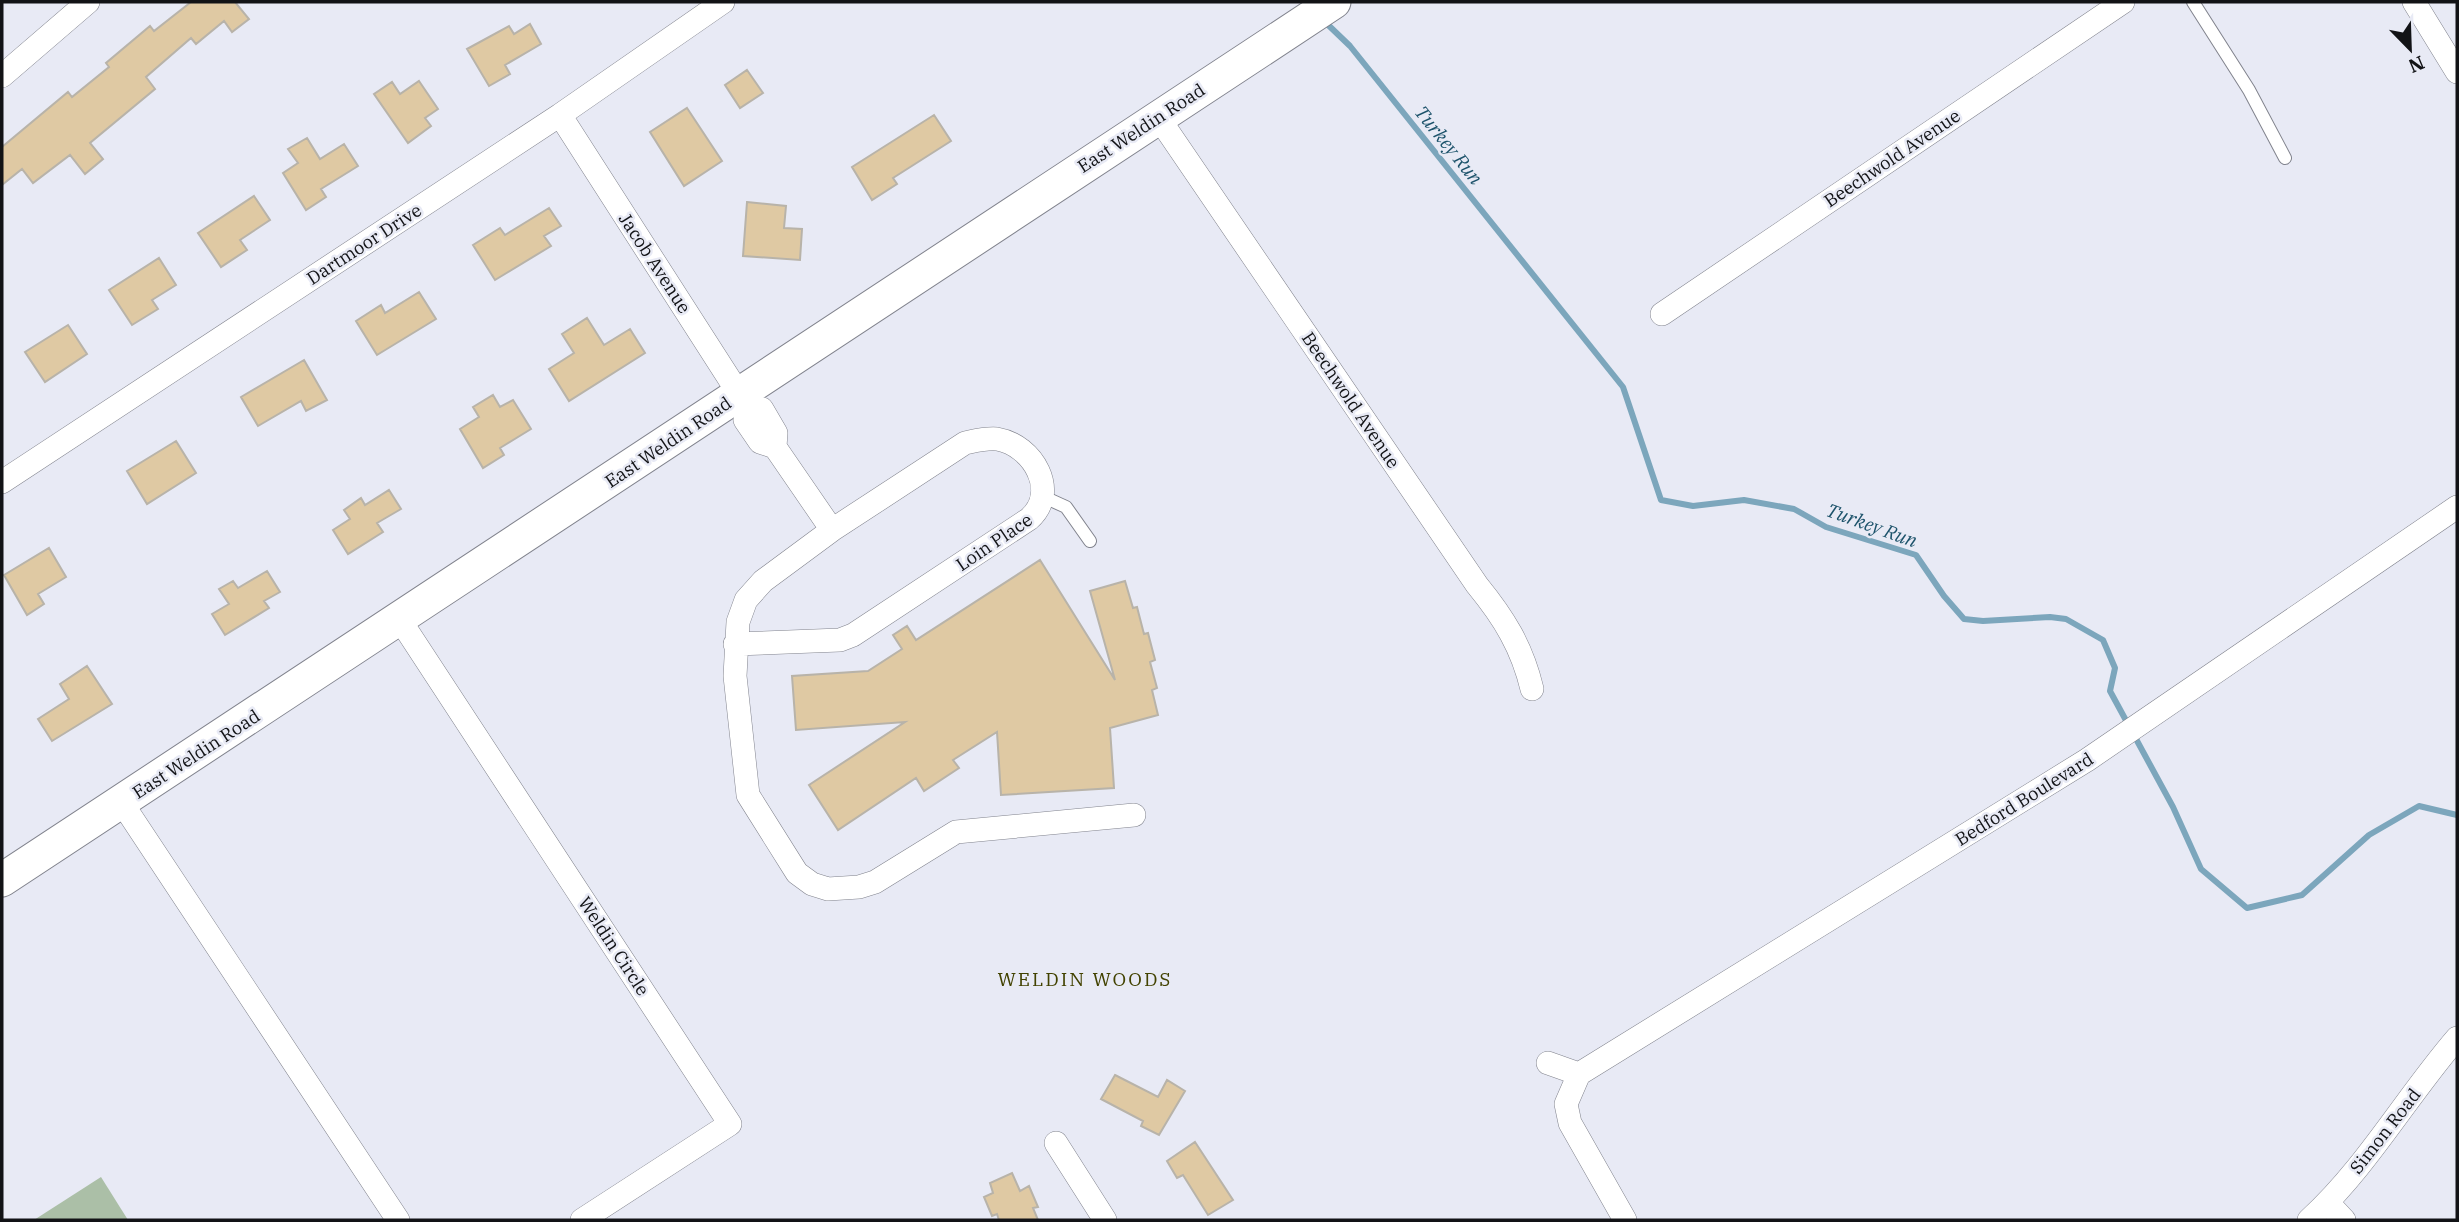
<svg xmlns="http://www.w3.org/2000/svg" width="2459" height="1222" font-family="'IBM Plex Serif',serif">
<style>
.green{fill:#abbfa7}
.lines{fill:none;stroke-linecap:round;stroke-linejoin:round}
.stream{stroke:#7ca6bc;stroke-width:6}
.building{fill:#dfc9a3;stroke:#b8b3a9;stroke-width:2}
.lane-casing{stroke:#81838d;stroke-width:14}
.street-casing{stroke:#81838d;stroke-width:24}
.secondary-casing{stroke:#81838d;stroke-width:35}
.lane{stroke:#fff;stroke-width:12}
.street{stroke:#fff;stroke-width:23}
.secondary{stroke:#fff;stroke-width:33}
.labels{text-anchor:middle;dominant-baseline:central;stroke-width:5;stroke-linejoin:round;paint-order:stroke}
.street-label{font-size:18px;fill:#121316;stroke:#e8eaf5}
.water-label{font-size:19px;font-style:italic;fill:#1d536b;stroke:#e8eaf5}
.neighbourhood-label{font-size:19px;letter-spacing:2px;fill:#424200;stroke:#e8eaf5}
</style>
<rect width="100%" height="100%" fill="#e8eaf5"/>
<path class="green" d="M101 1177 128 1220H34Z"/>
<g class="lines">
<path class="stream" d="M1324 21 1350 46 1623 387 1661 500 1693 506 1744 500 1794 509 1826 527 1916 555 1944 596 1964 619 1983 621 2050 617 2066 619 2103 640 2115 668 2110 691 2173 807 2201 869 2247 908 2302 895 2369 835 2419 806 2457 815"/>
</g>
<path class="building" d="M191 2H235L249 19 232 32 224 21 196 44 191 38 146 77 155 89 90 143 103 159 85 174 70 155 33 183 22 169 2 185V147L68 92 72 97 109 67 106 63 150 26 154 31Z
M530 24 541 44 505 65 510 74 489 86 467 49 509 26 514 34Z
M747 70 763 93 740 108 725 85Z
M419 81 438 109 425 118 431 126 408 143 374 94 392 82 400 94Z
M687 108 722 161 684 186 650 132Z
M934 115 951 141 893 178 897 184 872 200 852 167Z
M307 138 320 159 344 144 358 166 321 189 326 197 306 210 283 173 298 163 288 149Z
M254 196 270 220 240 240 247 250 221 267 198 233Z
M747 202 786 206 784 228 802 229 800 260 743 256Z
M549 208 561 226 544 236 551 246 495 280 473 245 500 228 505 235Z
M159 258 176 285 152 300 158 309 132 325 109 290Z
M419 292 436 319 377 355 356 321 381 305 385 313Z
M587 318 604 345 630 329 645 353 569 401 549 369 574 353 562 334Z
M68 325 87 354 45 382 25 352Z
M304 360 327 400 306 411 301 401 258 426 241 397Z
M493 395 500 407 513 400 531 429 500 448 504 455 483 468 460 429 479 417 473 407Z
M176 441 196 473 147 504 127 471Z
M389 490 401 509 377 523 383 532 348 554 333 530 350 519 344 510 361 498 365 505Z
M49 548 66 577 38 594 44 604 27 615 4 575Z
M1040 560 1115 680 1090 591 1125 581 1133 608 1137 607 1144 634 1148 633 1155 660 1150 662 1157 688 1152 690 1158 715 1110 728 1114 788 1001 795 997 732 953 760 959 768 924 791 916 778 838 830 809 785 905 722 796 730 792 676 868 671 902 649 893 635 907 626 916 640Z
M267 571 280 592 264 601 269 608 225 635 212 614 229 604 219 589 233 581 238 588Z
M87 666 112 704 52 741 38 719 69 699 60 684Z
M1115 1075 1158 1097 1167 1080 1185 1091 1159 1135 1141 1126 1143 1121 1101 1099Z
M1195 1142 1233 1200 1208 1215 1183 1175 1177 1178 1167 1161Z
M1012 1173 1020 1191 1029 1186 1038 1207 1033 1208 1038 1220H999L997 1214 992 1216 984 1197 993 1193 990 1183Z"/>
<g class="lines">
<g class="lane-casing">
<path id="lane" d="M2193 2 2249 90 2285 158
M1044 497 1066 507 1090 541"/>
</g>
<g class="street-casing">
<path id="street" d="M2414 2 2457 72
M2 76 88 2
M560 115 750 411
M1158 117 1477 585C1504 618 1522 647 1532 689
M1662 314 2123 2
M750 411 745 420 760 442 775 447 832 530
M750 411 762 409 776 433 775 447
M2 482 560 115 723 2
M400 620 730 1124 582 1220
M735 644 840 640 853 635 1029 519C1060 492 1033 445 997 439 985 438 975 441 965 443L832 530 763 581 746 600 738 622 735 676 748 795 797 873 812 884 828 889 859 887 875 882 956 832 1134 815
M122 803 398 1220
M1548 1063 1579 1074 1566 1104 1570 1123 1625 1220
M1579 1074 2087 760 2457 507
M1056 1143 1105 1220
M2328 1203 2344 1220
M2309 1220C2367 1167 2406 1097 2457 1038"/>
</g>
<g class="secondary-casing">
<path id="secondary" d="M2 880 1334 2"/>
</g>
<use href="#lane" class="lane"/>
<use href="#street" class="street"/>
<use href="#secondary" class="secondary"/>
</g>
<g class="labels">
<g class="street-label">
<text transform="translate(1141 128) rotate(-33)">East Weldin Road</text>
<text transform="translate(1892 158) rotate(-34)">Beechwold Avenue</text>
<text transform="translate(364 244) rotate(-33)">Dartmoor Drive</text>
<text transform="translate(655 263) rotate(57)">Jacob Avenue</text>
<text transform="translate(1351 400) rotate(56)">Beechwold Avenue</text>
<text transform="translate(668 442) rotate(-34)">East Weldin Road</text>
<text transform="translate(994 542) rotate(-34)">Loin Place</text>
<text transform="translate(196 754) rotate(-33)">East Weldin Road</text>
<text transform="translate(2024 799) rotate(-32)">Bedford Boulevard</text>
<text transform="translate(614 946) rotate(57)">Weldin Circle</text>
<text transform="translate(2385 1131) rotate(-52)">Simon Road</text>
</g>
<g class="water-label">
<text transform="translate(1449 145) rotate(51)">Turkey Run</text>
<text transform="translate(1872 525) rotate(20)">Turkey Run</text>
</g>
<g class="neighbourhood-label">
<text x="1085" y="979">WELDIN WOODS</text>
</g>
</g>
<rect width="2459" height="1222" fill="none" stroke="#121316" stroke-width="7"/>
<g transform="translate(2410 49) rotate(157)" stroke="#e8eaf5" stroke-width="5" paint-order="stroke">
<path d="M0-5L12 26L0 18L-12 26Z" fill="#121316"/>
<text y="-10" font-size="19" font-weight="bold" text-anchor="middle" fill="#121316">N</text>
</g>
</svg>
